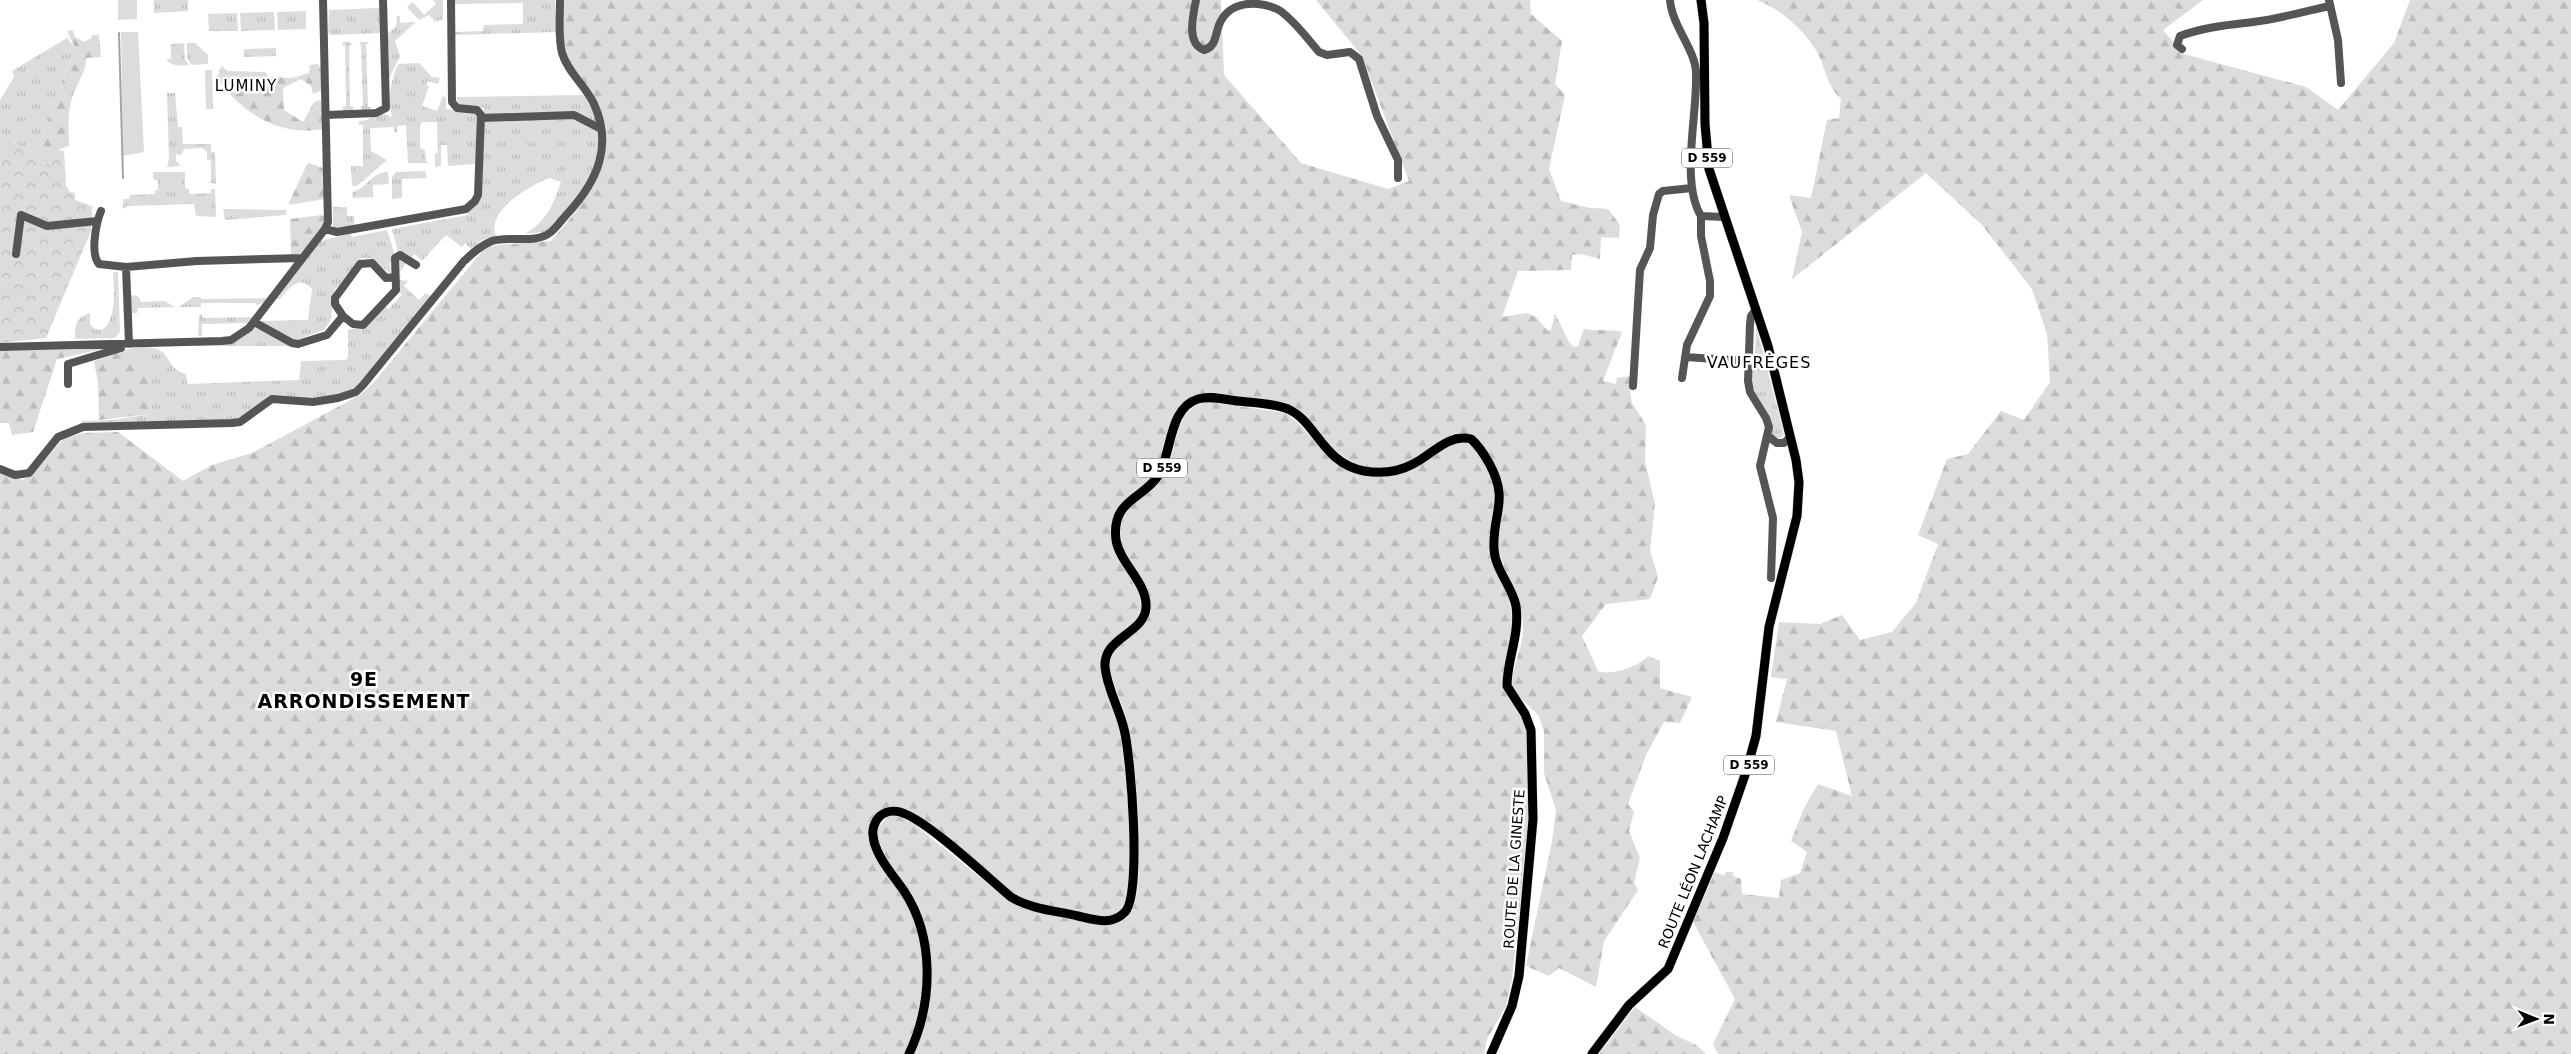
<svg xmlns="http://www.w3.org/2000/svg" width="2571" height="1054" font-family="'DejaVu Sans',sans-serif">
<style>
.grass{fill:url(#grass-tufts)}
.forest{fill:url(#forest-firs)}
.park{fill:url(#park-crowns)}
.garden{fill:#dcdcdc}
.lines{fill:none;stroke-linecap:round;stroke-linejoin:round}
.stream{stroke:#a3a3a3;stroke-width:2}
.major-casing{stroke:#dbdbdb;stroke-width:10}
.minor{stroke:#555;stroke-width:8}
.major{stroke:#000;stroke-width:9}
.labels{text-anchor:middle;dominant-baseline:central;stroke-width:5;stroke-linejoin:round;paint-order:stroke}
.shield{fill:#fff;stroke:#4c4c4c;stroke-width:1}
.shield-label{font-size:12px;font-weight:bold;fill:#000}
.street-label{font-size:14px;fill:#000;stroke:#fff}
.neighbourhood-label{font-size:15px;letter-spacing:1px;fill:#000;stroke:#fff}
.quarter-label{font-size:16px;letter-spacing:1px;fill:#000;stroke:#fff}
.district-label{font-size:19px;font-weight:bold;letter-spacing:1px;fill:#000;stroke:#fff}
</style>
<defs>
<pattern id="grass-tufts" width="24" height="20" patternUnits="userSpaceOnUse" patternTransform="scale(1.25)"><rect width="24" height="20" fill="#dcdcdc"/><path d="M3 7l-1-3M5 7V3M7 7l1-3M15 17l-1-3M17 17v-4M19 17l1-3" fill="none" stroke="#bbb"/></pattern>
<pattern id="forest-firs" width="22" height="20" patternUnits="userSpaceOnUse" patternTransform="scale(1.25)"><rect width="22" height="20" fill="#dcdcdc"/><path d="M5 1l3.5 6h-7zM16 11l3.5 6h-7z" fill="#bbb"/></pattern>
<pattern id="park-crowns" width="20" height="18" patternUnits="userSpaceOnUse" patternTransform="scale(1.25)"><rect width="20" height="18" fill="#dcdcdc"/><path d="M2 6a3 3 0 1 1 6 0M12 15a3 3 0 1 1 6 0" fill="none" stroke="#bbb"/></pattern>
</defs>
<rect width="100%" height="100%" fill="#fff"/>
<path class="grass" d="M154 0H188V11L154 13Z
M433 0H443V19L435 22 429 15 419 20 407 7 413 2 424 15 436 4Z
M454 0H555L556 32 454 35 455 32 483 31 484 25 523 24V3L454 4Z
M379 8 381 10V33L331 35 328 33 329 10Z
M306 11V29L278 30 277 12Z
M274 12 275 30 241 31 240 13Z
M237 13 238 31H209L208 14Z
M397 16H400V23L416 22 395 41 400 56 389 79 388 34 396 26Z
M67 38 75 48 36 153 7 140 0 166V100L14 77 12 71Z
M343 42H350L352 45H349L350 106 354 107 352 111H344L342 107 346 106 345 45H342Z
M361 42H368L369 44H366L368 107H371L369 110H362L360 106H363L361 45 359 44Z
M184 43 185 59 189 65C181 66 172 67 166 59H171V44Z
M187 43H195L208 55V64L192 65 187 58Z
M276 48V56L244 57V49Z
M419 63 432 77 440 78 438 84 428 81 426 85 429 86 422 106 437 111 443 96 446 98V109L478 114V159L475 164 448 166 447 145H441V166L435 167V153H438L437 122H422L420 126V148L425 150 426 161 429 163H408L406 125 397 126V132H394V127L370 128 371 151 387 160 357 186H352L351 166H363V125H359V121L368 120 370 116 385 114 392 117C387 98 391 81 398 64Z
M205 70H212L213 109H206Z
M167 93H175L178 127H182L183 144H211V152H215L216 184 207 182H211V160H207V152L202 148 184 149 181 155 176 154V161L181 166 167 167 169 159Z
M585 95 598 120 599 144 596 165 583 191 552 227 544 232 525 234C546 221 553 206 561 182L549 178C531 185 485 211 496 236L482 240 471 249 465 243 462 247 446 235 422 261 414 254 411 258 406 254 398 252 392 229 468 215 467 211C476 207 480 200 482 190L484 108 458 104 457 97Z
M153 172H185V188L189 189V194L211 193V189H215L216 217 196 216 194 204 127 206 123 209V199H129L130 195 155 194V190H158V180L153 179Z
M388 172 389 184 373 185V197L353 198 352 192C367 189 371 172 388 172Z
M396 172 425 171 427 178 402 179V198L392 199V177Z
M333 207H347V216H354V227L336 229 333 226Z
M223 209 286 210V215L225 220Z
M387 230 395 255 390 263 391 274 370 258H362L334 291 331 319 324 330 293 341 257 321 308 320 312 289C299 274 289 288 280 299H277L321 241 351 233 352 237Z
M398 258 408 261 399 273 401 276 400 280 408 281 404 286 419 300 426 293 431 297 358 388 346 394 316 399 272 397 238 418 230 420 80 425 82 421 113 420 151 414 149 373 129 349C178 340 160 368 186 374L187 384 299 380 301 361 346 360 348 357V330L366 327 385 306 388 309 402 295 398 291Z
M113 272H118L120 331 115 338 75 339C75 325 76 317 90 313V325L95 329 102 330C117 320 114 288 113 272Z
M129 295 138 296 141 302 165 301 174 307 138 308 137 313H129Z
M193 297H201V299L269 298 264 303 256 305 255 303H201V307H179Z
M202 314 203 318 252 317 247 323 202 324V336H198L199 315Z
M1756 325 1784 434 1781 439 1772 435 1770 418 1751 386V360L1755 354Z
M254 328 260 329 291 346H187L239 339Z"/>
<path class="forest" d="M563 0H1221L1224 75 1301 163 1388 189 1409 181 1362 56 1316 0H1530L1531 14 1562 41 1555 84 1565 95 1549 169 1561 201 1590 208 1608 209 1620 225 1619 238 1601 237 1600 259 1581 254 1572 255 1571 270 1518 271 1502 317 1527 313 1536 317 1548 331 1551 330 1555 313 1569 342 1574 347 1578 346 1584 329C1597 331 1609 329 1622 332L1603 381 1616 384 1617 378 1631 376 1629 386 1632 403 1646 425 1645 461 1655 504 1650 551 1658 577 1650 599 1606 604 1582 636 1598 671C1612 676 1638 667 1648 656L1660 661V688L1692 697 1680 723 1664 722 1646 755 1628 804 1634 812 1629 831 1640 858 1634 883 1638 890 1604 941 1596 987 1559 968 1549 976 1526 966 1552 841 1556 810 1544 773V732L1539 716 1514 691 1512 686C1512 666 1524 647 1523 626 1523 591 1507 582 1500 554 1497 541 1500 529 1501 516 1507 475 1494 460 1465 434 1445 435 1431 450 1414 460 1361 491 1323 440 1289 406L1189 400 1154 476 1130 495 1113 524C1120 542 1151 607 1138 620 1125 633 1111 638 1103 656L1123 740 1131 839 1127 905 1115 916 1102 918 1024 900 1015 896 898 808 870 829C886 861 905 893 917 926 932 966 920 1016 905 1054H0V473L23 480 33 474 64 438 83 433 118 432 183 481 212 465 252 453 360 395 374 382 485 248 497 245 551 241C588 199 624 157 595 99 588 85 571 69 567 57 562 40 563 18 563 0Z
M1757 0H2203L2163 30 2184 54 2306 87 2338 110 2394 43 2410 0H2571V1054H1718L1713 1044 1735 999 1693 922 1715 872 1724 876 1726 872H1733V876L1741 879 1742 894 1779 898 1781 880 1800 873 1807 852 1791 841 1804 808 1818 784 1852 796 1836 731 1776 722 1787 679 1771 677 1779 622 1820 624 1842 615 1860 640 1892 632 1916 603 1938 544 1918 535 1947 459 1968 454 2001 411 2024 420 2050 382 2047 334 2032 289 1982 225 1926 173 1792 279 1802 232 1789 195 1811 198 1827 120 1839 118 1841 98C1828 90 1824 63 1816 50 1803 29 1780 9 1757 0Z
M73 30 75 37 84 42 91 38 92 35H99L101 57 86 58C87 73 74 86 71 102 67 115 69 132 69 146L58 150 49 168 37 158 36 153 75 48 67 31Z
M318 64 321 69 322 90 313 94 311 86 301 79 283 88 284 110 303 122 314 102 319 100 323 104V129C279 137 244 114 218 80L219 70 222 66 227 71 265 72 269 77 292 78 309 73 310 65Z
M309 163 323 168 325 199 288 205 307 164Z
M321 215 326 217 322 227 302 254 291 255 290 219Z
M106 348 57 359 33 432 12 435 9 423H0V350Z
M129 349 149 372 151 414 99 420 98 383 94 361Z
M1209 402 1286 413 1298 423 1335 463 1362 475 1389 476 1406 472 1456 442H1464L1474 448 1493 479 1496 496 1489 551 1497 575 1509 598 1513 627 1503 689 1522 719 1527 733 1530 805 1512 980 1506 1006 1487 1039 1484 1054H914C938 1001 939 937 907 888 897 872 876 850 877 830L887 817 897 815 915 825 1008 900C1027 913 1056 915 1077 920 1096 925 1115 931 1130 914 1148 893 1135 759 1129 730 1125 707 1113 687 1109 664 1115 638 1146 634 1150 612 1154 584 1124 565 1121 538 1117 505 1143 502 1160 482 1180 457 1169 407 1209 402Z
M1635 1007 1675 1035 1696 1045 1706 1054H1599Z"/>
<path class="park" d="M7 140 36 153 37 158 49 168 58 150 64 151 66 186 70 192 75 193V200L92 206 91 231 46 338 0 343V166Z"/>
<path class="garden" d="M118 0H137V19L118 20Z
M121 32H138L144 152 123 156Z"/>
<g class="lines">
<path class="stream" d="M119 33 123 178"/>
<g class="major-casing">
<path id="major" d="M909 1054C933 1003 935 938 904 891 893 875 874 854 873 835 872 829 875 821 879 817 884 812 892 810 900 812 926 819 987 877 1011 897 1030 909 1057 911 1078 916 1095 920 1112 926 1125 912 1142 895 1131 756 1124 729 1119 708 1107 688 1105 667 1103 637 1144 634 1146 608 1148 583 1120 564 1116 540 1111 500 1143 499 1158 476 1172 454 1168 408 1198 399 1211 395 1226 400 1238 401 1254 403 1273 403 1288 409 1317 422 1322 463 1364 471 1381 474 1398 472 1413 464 1432 455 1448 433 1471 439 1479 446 1484 454 1489 463 1510 501 1492 513 1494 549 1495 570 1512 586 1516 606 1520 636 1507 658 1507 686L1525 714 1531 730 1533 819 1519 976 1512 1006 1491 1054
M1592 1054 1629 1005 1668 969 1723 838 1746 772 1756 736 1769 627 1797 516 1799 482 1796 460 1768 346 1709 169 1705 124 1704 23 1701 0"/>
</g>
<path class="minor" d="M1196 0C1193 15 1186 44 1204 50 1216 47 1215 35 1219 25 1229 0 1258 0 1279 10 1294 20 1307 38 1319 52L1327 55 1350 52 1359 59 1377 116 1398 160V178
M1670 0C1672 26 1695 49 1696 72 1698 113 1680 181 1701 216L1724 217
M2329 0 2338 40 2341 83
M2182 49 2177 45 2180 36C2204 27 2228 25 2253 22 2279 19 2305 11 2330 6
M326 115 376 113 386 108 383 0
M481 118 574 115 601 129
M101 211C96 223 90 254 99 264L126 267 197 261 302 258
M325 229 337 232 466 209 475 201 478 195 481 115 477 110 457 108 452 102 451 0
M16 254 21 215 47 226 97 221
M126 267 129 344
M1756 309 1751 316 1750 324 1748 381 1750 392 1766 418 1769 427 1760 466 1773 518 1771 578
M343 316 335 304V298L360 264 372 263 386 278 395 277
M254 322 292 343 298 344 327 335 343 316 353 324 363 325 396 290 395 258 400 255 416 265
M0 347 222 341 231 340 249 328 325 229 328 222 323 0
M1685 357 1748 361
M1682 378 1687 345 1710 296V281L1701 236V216
M68 384V364L121 348V344
M1633 386 1640 270 1650 248 1653 215 1659 194 1663 191 1692 188
M1768 436 1777 443H1784L1790 437
M0 469 15 475 29 473 58 437 83 427 232 423 240 422 272 399 313 402 338 398 356 392 363 385 464 261C473 253 481 245 492 241 510 235 535 245 551 232 558 226 563 218 569 212 597 181 613 146 594 104 586 86 568 73 562 53 558 37 560 17 560 0"/>
<use href="#major" class="major"/>
</g>
<g class="labels">
<g class="shield">
<rect x="1682" y="148.5" width="50" height="19" rx="4"/>
<rect x="1137" y="458.5" width="50" height="19" rx="4"/>
<rect x="1724" y="755.5" width="50" height="19" rx="4"/>
</g>
<g class="shield-label">
<text x="1707" y="158">D 559</text>
<text x="1162" y="468">D 559</text>
<text x="1749" y="765">D 559</text>
</g>
<g class="street-label">
<text transform="translate(1514 869) rotate(-86)">ROUTE DE LA GINESTE</text>
<text transform="translate(1693 872) rotate(-68)">ROUTE LÉON LACHAMP</text>
</g>
<g class="neighbourhood-label">
<text x="246" y="86">LUMINY</text>
</g>
<g class="quarter-label">
<text x="1759" y="362">VAUFRÈGES</text>
</g>
<g class="district-label">
<text x="364" y="679">9E<tspan x="364" dy="22">ARRONDISSEMENT</tspan></text>
</g>
</g>
<g transform="translate(2536 1019) rotate(91)" stroke="#ffffff" stroke-width="4" paint-order="stroke">
<path d="M0-4L9 19L0 12L-9 19Z" fill="#000000"/>
<text y="-8" font-size="14" font-weight="bold" text-anchor="middle" fill="#000000">N</text>
</g>
</svg>
